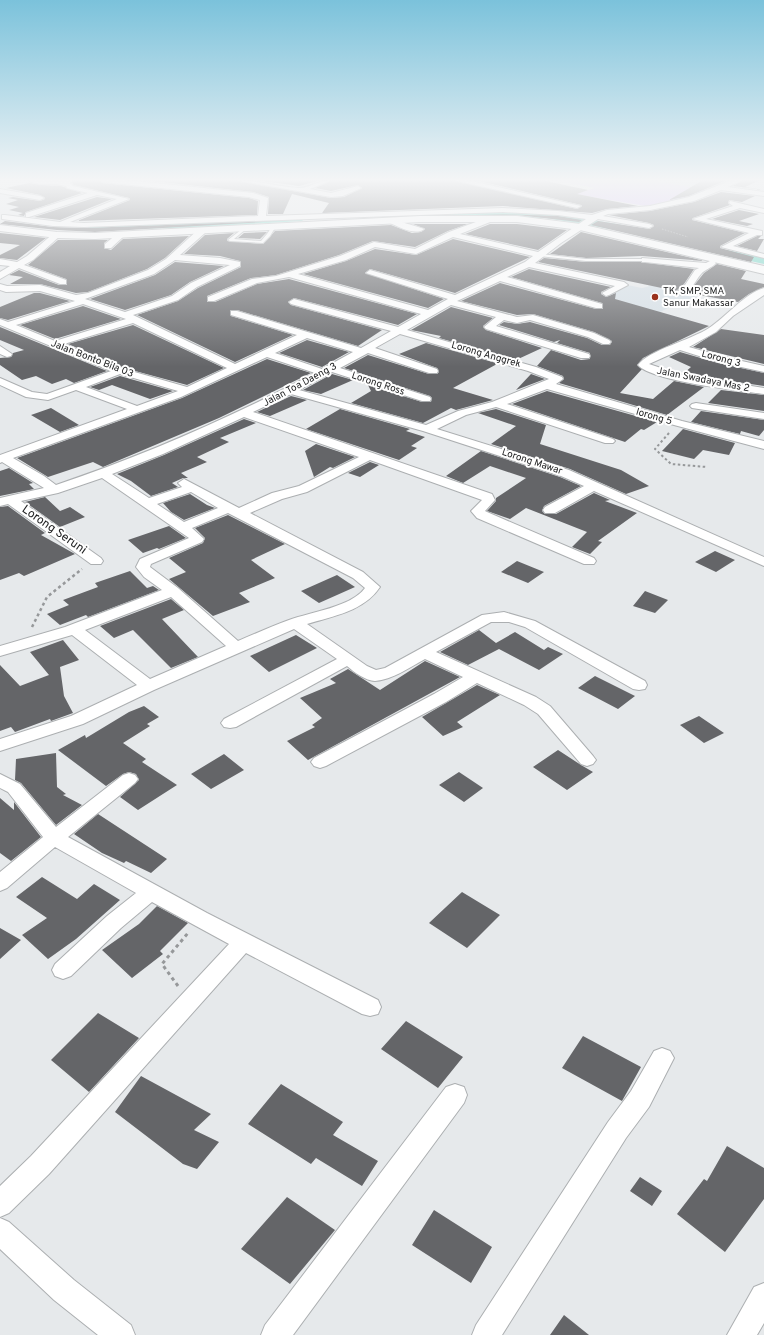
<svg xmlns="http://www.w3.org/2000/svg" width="764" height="1335" font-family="Overpass,sans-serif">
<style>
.built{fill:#d4dee5}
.green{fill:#d5bcfa}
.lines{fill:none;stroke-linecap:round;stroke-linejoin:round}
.canal{fill:#78d7c7;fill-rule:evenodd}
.building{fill:#646568}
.service-casing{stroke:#acafb1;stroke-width:2}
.minor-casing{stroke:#acafb1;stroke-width:2}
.secondary-casing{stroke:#acafb1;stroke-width:2}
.path-far3{stroke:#96989a;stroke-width:1;stroke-dasharray:1.5 1.5;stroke-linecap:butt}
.path-far2{stroke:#96989a;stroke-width:2;stroke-dasharray:2.5 2.5;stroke-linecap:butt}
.path-far1{stroke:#96989a;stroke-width:2.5;stroke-dasharray:3 3;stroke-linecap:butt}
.path{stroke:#96989a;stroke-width:3;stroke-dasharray:3.5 3.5;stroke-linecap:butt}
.service{fill:#fff;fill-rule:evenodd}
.minor{fill:#fff;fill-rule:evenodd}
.secondary{fill:#fff;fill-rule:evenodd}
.poi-dot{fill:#9a311c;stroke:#fff;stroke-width:1.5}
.labels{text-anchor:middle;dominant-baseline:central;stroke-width:4;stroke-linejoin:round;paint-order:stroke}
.far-poi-label{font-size:10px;fill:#1b1c1d;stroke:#fff;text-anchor:start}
.far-street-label{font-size:10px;fill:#1b1c1d;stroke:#fff}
.street-label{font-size:12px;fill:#1b1c1d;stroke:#fff}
</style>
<rect width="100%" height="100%" fill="#e6e9eb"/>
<path class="built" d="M657 180H702L691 187 656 181Z
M658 284 708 301 700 306 680 302 656 314 617 300 609 295 627 285 642 288Z"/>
<path class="green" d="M554 180H657L656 181 708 190 677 200 646 206 574 194 595 188Z"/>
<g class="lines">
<path class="canal" d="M447 211 546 212 622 225 627 228 622 231 546 218 444 216V212Z
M299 216 304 219 302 221 181 228 91 229 86 226 91 223 181 222Z
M727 250 764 258V264L723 255 722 253Z"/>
</g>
<path class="building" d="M74 180H98L102 183 249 198 258 201 257 215 77 221 130 200 129 198 74 185 72 183Z
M142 180H234L331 198 344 197 362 188 358 185 331 191 315 188 333 180H452L577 209 582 206 581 205 475 180H541L588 190 577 194 638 206 607 209 592 213 503 206 322 213 329 203 292 194 283 214H268L269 197 253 192Z
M256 180H321L299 186Z
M703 180H727L689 196 669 200Z
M743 180H760L745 187 764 190 733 186Z
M29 183 41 185 61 186 82 193 26 212 24 216 18 215 23 213 9 210 19 207 6 204 18 200 8 198 13 197 40 201 45 199 40 195 6 188Z
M721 192 755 196 742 202 729 200 728 203 730 205 693 218 692 220 745 233 720 246V248L754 257 751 262 591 225 598 221 650 229 654 225 649 223 609 215 650 211 694 202Z
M97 197 112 199 60 220 34 217Z
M739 210 759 214 739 221 753 224 747 226 712 219Z
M475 214H503L558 216 582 220 579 222 517 215Z
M5 221 53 227 84 228 280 221 95 232 57 230 0 224Z
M413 224H468L448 231 415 247 373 241 339 255 276 275 251 278 207 296V302H215L257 284 289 279 417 314 398 325 294 298 288 302 291 305 382 330 358 346 237 310H231L230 311 231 316 293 335 235 362 137 315 178 301 198 288 241 267 240 261 220 256 184 254 205 235 234 233 227 239V241L263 244 275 231 391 225 412 233 421 232 425 229Z
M490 224H517L567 230 538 250 465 234Z
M267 232 260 239 238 238 244 233Z
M581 232 705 261 642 256 586 258 550 254Z
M0 233 46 238 17 260 0 258V255L20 245 0 243Z
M189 236 165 258 147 269 88 292 76 293 40 284H10L23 277 9 275 19 270 59 285H67L66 279 28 265 58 240H108L104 243V248L111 250 123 239Z
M757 236H761L758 239H764L757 251 737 246Z
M453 239 530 257 455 293 370 269 365 273 444 299 428 308 303 274 346 261 375 249 416 255Z
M544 258 586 262H641L694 269 684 284 676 291 538 262Z
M175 262 224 266 190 282 171 295 125 310 90 299 155 275Z
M717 264 746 271 741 279 764 284V287L749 294 738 302 688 293 704 273Z
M529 269 611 287 601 292V294L606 297 616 293 615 299 709 326 643 358 637 365 642 369 620 393 653 399 674 381 704 387 667 415 559 383 564 379 563 376 537 366 551 350 581 360 590 359V353L557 343 560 340 554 342 499 325 504 322 517 324 530 322 587 338 602 345H610L612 341 594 332 533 314 517 315 461 301 500 283 596 309H603L602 303 511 277Z
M34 293H40L70 301 8 320 0 318V307Z
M83 306 121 319 55 339 20 325Z
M451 307 493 318 483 326 486 330 542 348 516 360 439 338 441 336 411 330Z
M133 325 224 368 187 385 124 368 68 344Z
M0 327 107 371 74 383 66 379 52 384 36 376 22 380 0 365V358L11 357 13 353 24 350 0 340Z
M721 329 764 335V364L693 347Z
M307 340 349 352 322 367 279 353Z
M426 343 503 365 497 364 453 388 493 400 456 410 451 408 423 423 351 403 371 391 368 385 422 402H431L432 398 430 396 344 368 368 355 429 374H437L439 372 437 368 399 354Z
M680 352 718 363 764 373V386L683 374 691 367 669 357Z
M267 359 311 373 219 418 103 467 93 462 48 477 17 458 182 398Z
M332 374 353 380 321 394 303 390Z
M531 374 545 379 516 390Z
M120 376 173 391 150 399 112 385 99 390 90 387Z
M721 390 764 395V411L708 403Z
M547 391 657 422 644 430 641 429 625 442 512 404Z
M291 396 307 400 270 416 257 412Z
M51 408 79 425 60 432 31 415Z
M340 409 410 429 406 431 425 437 411 446 417 448 399 460 306 429Z
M496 409 546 425 540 444 621 470 649 486 626 494 570 469 491 444 516 426 478 413Z
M701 411 764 420V430L759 436 741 431 740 434 691 422Z
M244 419 256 423 220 438 229 442 197 457 207 462 181 473 188 478H183L172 483 178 487 151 496 131 481 117 474 164 455Z
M683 429 735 443 729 455 703 450 694 459 662 451Z
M316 444 355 457 333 468 330 467 314 477 305 451Z
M481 451 560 477 581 486 544 506 542 511 545 514H556L594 493 610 500 605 501 637 513 598 541 602 542 590 554 572 547 587 532 526 508 510 519 487 511 496 501V498L526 478 490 466 463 483 446 476Z
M370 462 379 465 360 477 348 473Z
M9 468 33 483 29 484 34 489 0 496V471Z
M190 494 207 505 215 508 184 520 171 512 163 503Z
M45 497 60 511 70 507 85 517 60 527 25 502Z
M8 506 45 533 41 535 75 554 24 576 19 573 0 580V507Z
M228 515 285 544 251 560 275 578 239 593 250 602 213 616 169 579 186 572 169 558 203 543 205 538 195 528Z
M169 526 186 538 159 549 157 548 143 553 128 540Z
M715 551 735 560 716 572 695 562Z
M517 561 544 572 528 583 501 572Z
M130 571 147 588 153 586 159 590 88 617 86 615 60 625 47 614 69 605 63 600 98 587 95 583Z
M337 575 355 587 319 603 301 591Z
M645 591 668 600 655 613 633 606Z
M171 599 184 610 162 619 198 657 171 668 133 630 114 638 100 626Z
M479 630 496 643 515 632 544 650 548 647 563 654 539 670 499 649 468 665 440 652Z
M296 635 317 648 269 672 250 656Z
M63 640 79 660 60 667 64 696 73 713 51 721 50 719 15 732 11 727 0 731V665L20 686 49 675 30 652Z
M425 661 460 677 308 760 287 741 315 727 312 725 322 718 300 698 336 683 330 679 348 669 380 690Z
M595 676 635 696 618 709 578 688Z
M477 685 500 695 457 722 463 727 443 736 422 717Z
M144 706 159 717 147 724 150 726 123 743 146 759 142 762 177 785 138 810 120 797 139 780 136 774 129 772 123 774 106 786 58 750 85 735 86 738 129 712Z
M699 716 724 733 704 743 680 725Z
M558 750 581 765 593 772 567 790 533 767Z
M56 753 57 787 66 794 63 795 82 805 56 825 21 783 15 780 16 759Z
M224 754 244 770 211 789 191 774Z
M459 772 483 788 464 802 439 785Z
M0 798 14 810V802L41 837 11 861 0 853Z
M98 814 167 859 151 873 126 861 124 863 102 853 74 834Z
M42 877 77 899 94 884 120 900 76 939 48 959 22 935 47 918 16 897Z
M462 892 500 915 467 948 429 923Z
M157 906 188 923 160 951 163 954 132 978 102 950 139 924Z
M0 928 21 940 0 959Z
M98 1013 139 1038 89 1092 51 1060Z
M406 1021 463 1057 438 1088 381 1049Z
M583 1036 641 1067 622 1101 562 1068Z
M141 1076 211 1114 194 1130 219 1142 197 1169 183 1164 115 1112Z
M281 1084 343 1122 333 1135 378 1161 362 1186 316 1158 311 1164 248 1124Z
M727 1146 764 1168V1199L725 1252 677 1214 704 1179 707 1181Z
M640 1177 662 1191 652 1206 630 1191Z
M287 1197 335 1230 290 1284 241 1249Z
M434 1210 492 1247 471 1283 412 1245Z
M564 1315 589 1335H550Z"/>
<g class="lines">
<g class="service-casing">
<path id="service" d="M273 225 276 226 270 236 263 243 230 241 228 240 246 226 247 228 234 239 261 241 267 234Z
M540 254 586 259H645L647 260 645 261H586L539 256Z"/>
</g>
<g class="minor-casing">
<path id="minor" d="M27 180H73L70 183 73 186 129 199 70 222 84 223 258 216 260 200 249 197 102 182 99 180H125L253 193 268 198 266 216 503 208 558 211 592 215 607 210 650 206 689 197 732 180H742L728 187 764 192V196L721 190 694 201 650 210 608 214 603 216 649 224 653 226 649 228 598 219 561 243 535 263 624 282 628 285 609 295 606 296 602 293 615 286 529 267 507 277 602 304V308H596L500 281 457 301 517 317 533 315 594 333 609 340 611 342 609 344H603L588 337 530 320 517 323 504 320 496 326 589 354 590 356 589 358H581L486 329 484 327 496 317 451 305 407 330 536 367 562 377 563 379 556 384 682 421 764 441V449L674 425 547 389 507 404 613 439 615 441 613 443H605L496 407 466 415 437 429 569 470 764 557V566L594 491 555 513H545L543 510 545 507 584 486 561 476 423 431 291 394 253 412 492 494 495 500 485 511 487 512 594 558 596 561 594 564H584L477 518 471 511 482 500 370 460 307 492 282 499 250 513 363 572 380 587C364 611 334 616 307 624L367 666 376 670 385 668 482 615 504 612 535 621 645 681 647 685 645 689 639 690 633 689 525 627 509 622H491L436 652 536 697 550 706 593 756 596 760 593 764 587 766 581 764 538 714 524 705 477 683 446 702 326 766 320 768 314 766 311 762 314 758 434 694 463 677 425 659C410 667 392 680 375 681 366 681 354 672 347 666L236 727 230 728 224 727 221 723 224 719 337 659 294 629 154 690 83 724 0 751V739L71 716 137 685 72 635 0 656V646L65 627 162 590 144 577 136 567 140 559 189 538 102 478 58 493 21 501 101 558 103 561 101 564H91L8 504 0 506V498L44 488 2 462 0 463V455L127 409 76 390 48 400 26 397 0 385V378L32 392 47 394 111 371 0 325V319L8 322 75 301 40 291 6 292 0 290V284L7 286 40 285 76 295 88 293 148 270 166 259 200 228H206V232L180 255 220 258 240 262V266L197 287 178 300 133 315 235 364 297 335 231 315V311H237L361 348 391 331 291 304 289 302 294 299 398 327 421 314 289 277 257 283 214 301H208V297L252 279 276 276 340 256 374 242 415 249 449 232 492 216H495V220L460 234 538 252 586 219 558 215 503 212 84 227 53 226 2 219V215H5L60 222 117 199 97 195 29 217H26V213L88 193 67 188 66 186C54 182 38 187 27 180ZM453 237 533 256 525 262 455 295 370 270 366 273 448 299 428 310 298 274 346 260 375 247 416 254ZM175 260 230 265 191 283 172 296 125 312 85 299 154 274ZM83 304 126 319 55 341 16 325ZM133 323 227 368 187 387 124 369 64 344ZM400 334 528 371 549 379 492 402 458 411 426 425 299 390 332 372 422 401H430L431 399 430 397 340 368 368 353 429 373H437L438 371 437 369 375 348ZM307 338 353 352 322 369 275 353ZM267 357 315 373C232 417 145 455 56 485L44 476 13 458 181 397ZM120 374 178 391 137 406 86 387ZM244 417 359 457 299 486 272 493 239 508 184 479 178 483 182 487 149 498 112 474 163 454ZM191 492 218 508 184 522 157 504ZM228 513 353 578 365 588C351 607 311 612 289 620 272 626 255 634 238 641L178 588 150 567 151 564 202 542 204 539 192 528ZM171 597 226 646 150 679 85 630Z
M235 180C257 180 278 187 299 188 309 188 320 180 332 180L310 189 331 193 358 186 361 188 343 196 331 197Z
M453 180H467L581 206 577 208Z
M0 189 40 196 44 198 40 200 0 193Z
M730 201 764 209V213L740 208 706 219 762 231V235H757L733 246 764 254V258L721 247 749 233 693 219 733 206 729 203Z
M390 219C392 219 422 228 424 229 416 236 399 227 390 223Z
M54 233 61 235 33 260 24 265 66 280V284H60L19 268 0 279V272L10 266 0 265V259L17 262 27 256Z
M118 233 125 235 111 248H105V244Z
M642 258 706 263 712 260 716 263C712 268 705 269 701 274 694 282 692 292 681 295L677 292 685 285 695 270 699 268 645 262H642Z
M764 288V295L733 316 716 332 689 347 724 357 764 366V372L718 362 680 350 649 364 682 375 764 388V394C741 391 651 381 638 365 649 350 691 340 709 328 725 318 745 293 764 288Z
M0 346 12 354 11 356 7 357 0 354Z
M696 403 764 413V419L692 408 690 406 692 404Z
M129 773 135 775 138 779 135 783 68 837 207 913 378 1000 381 1007 378 1014 370 1016 362 1014 246 953 49 1174 9 1213 0 1217V1186L31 1156 229 944 152 902 121 928 71 976 63 979 55 976 52 970 55 964 107 916 136 893 55 847 7 888 0 891V872L43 837 8 792 0 788V774L20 784 56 827 123 775Z
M662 1048 670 1051 674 1058 649 1107 626 1138 502 1335H472L476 1325 608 1122 631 1091 654 1051Z
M455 1084 464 1087 467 1095 464 1103 293 1335H261L265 1325 446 1087Z
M0 1218 9 1222 74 1280 131 1325 135 1335H98L54 1300 0 1249Z
M764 1283V1323L757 1335H727L754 1287Z"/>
</g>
<g class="secondary-casing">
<path id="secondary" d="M420 216H517L580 224 764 266V274L580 230 517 222H420L95 239 57 238 0 231V225L57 232 95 233Z"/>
</g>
<path class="path-far3" d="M662 229 688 237"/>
<path class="path-far2" d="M669 433 655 449 671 464 707 467"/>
<path class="path-far1" d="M32 627 47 597 82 569"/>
<path class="path" d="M178 986 162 964 188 933"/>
<use href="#service" class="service"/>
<use href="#minor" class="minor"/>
<use href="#secondary" class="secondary"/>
</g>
<linearGradient id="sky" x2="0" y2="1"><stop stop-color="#7bc2db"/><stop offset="0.49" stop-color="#f4f5f6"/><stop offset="1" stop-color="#f4f5f6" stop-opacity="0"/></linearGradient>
<rect width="764" height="367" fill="url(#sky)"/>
<circle class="poi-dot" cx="655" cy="297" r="4"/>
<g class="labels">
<g class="far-poi-label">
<text x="663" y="291">TK, SMP, SMA<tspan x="663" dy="12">Sanur Makassar</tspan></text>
</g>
<g class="far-street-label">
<text transform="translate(486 355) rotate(16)">Lorong Anggrek</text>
<text transform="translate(92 359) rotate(21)">Jalan Bonto Bila 03</text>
<text transform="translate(721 359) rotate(15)">Lorong 3</text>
<text transform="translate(703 380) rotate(11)">Jalan Swadaya Mas 2</text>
<text transform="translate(378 384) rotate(18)">Lorong Ross</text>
<text transform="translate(300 385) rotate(-28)">Jalan Toa Daeng 3</text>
<text transform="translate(654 417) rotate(16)">lorong 5</text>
<text transform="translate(532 462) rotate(18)">Lorong Mawar</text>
</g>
<g class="street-label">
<text transform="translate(54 530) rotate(35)">Lorong Seruni</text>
</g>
</g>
</svg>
